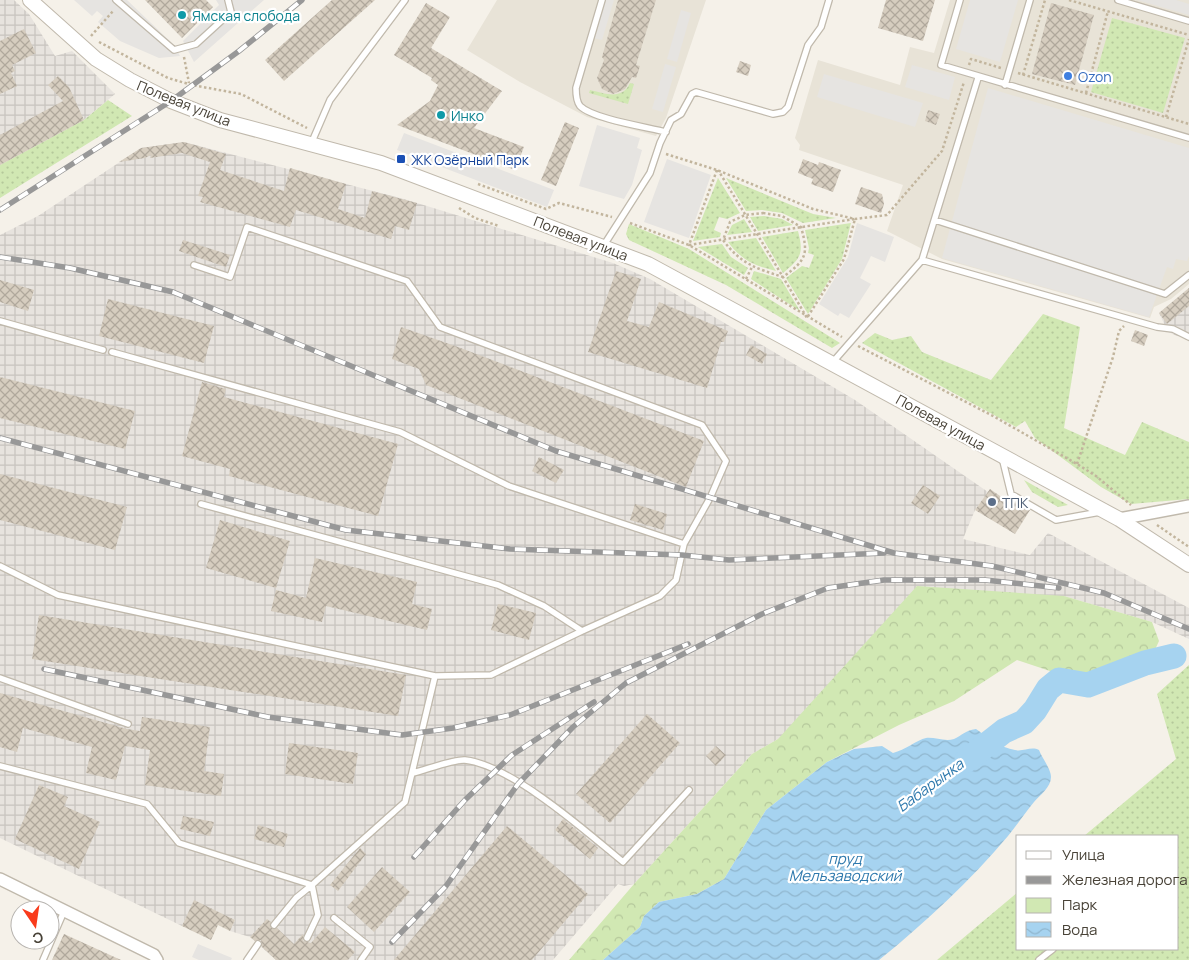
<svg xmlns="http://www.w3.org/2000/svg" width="1189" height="960" font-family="Manrope,sans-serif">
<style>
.residential{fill:#e8e3d7}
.industrial{fill:url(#industrial-grid)}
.green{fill:url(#green-dots)}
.forest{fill:url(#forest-crowns)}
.parking{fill:#e6e4e1}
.water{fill:url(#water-waves)}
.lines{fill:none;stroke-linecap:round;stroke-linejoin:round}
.river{stroke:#a6d3f0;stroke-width:25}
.building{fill:url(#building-cross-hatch)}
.service-casing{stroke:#c0b9ac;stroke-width:8}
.minor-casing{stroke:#c0b9ac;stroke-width:14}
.tertiary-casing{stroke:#c0b9ac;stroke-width:16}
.path{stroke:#c2b59d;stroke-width:2.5;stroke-dasharray:2.5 2.5;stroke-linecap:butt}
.service{stroke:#fff;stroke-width:5.5}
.minor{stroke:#fff;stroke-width:11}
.tertiary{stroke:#fff;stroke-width:14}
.rail-casing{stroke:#989898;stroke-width:5.5}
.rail{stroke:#fff;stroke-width:4;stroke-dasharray:11;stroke-linecap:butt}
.culture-dot{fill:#0f9aa8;stroke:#fff;stroke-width:2}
.shop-dot{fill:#3f7fe0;stroke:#fff;stroke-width:2}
.transit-dot{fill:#1a4fb4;stroke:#fff;stroke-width:2}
.service-dot{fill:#5c6f8a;stroke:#fff;stroke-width:2}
.labels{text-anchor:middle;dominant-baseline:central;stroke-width:4.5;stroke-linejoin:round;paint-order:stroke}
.culture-label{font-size:14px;fill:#0d838f;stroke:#fff;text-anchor:start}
.shop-label{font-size:14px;fill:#366cbe;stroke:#fff;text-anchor:start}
.street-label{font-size:14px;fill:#484237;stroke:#fff}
.transit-label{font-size:14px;fill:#164399;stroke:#fff;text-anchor:start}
.service-label{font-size:14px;fill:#4e5e75;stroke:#fff;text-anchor:start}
.water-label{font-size:15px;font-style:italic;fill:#2e79ad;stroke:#fff}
</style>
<defs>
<pattern id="industrial-grid" width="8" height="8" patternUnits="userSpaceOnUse" patternTransform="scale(1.25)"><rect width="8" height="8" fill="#e7e3de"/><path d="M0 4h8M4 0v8" fill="none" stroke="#c8c4bf"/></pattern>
<pattern id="green-dots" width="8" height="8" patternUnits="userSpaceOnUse" patternTransform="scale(1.25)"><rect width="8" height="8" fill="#d1e8b3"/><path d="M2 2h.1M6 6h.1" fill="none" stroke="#b5c89b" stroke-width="1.8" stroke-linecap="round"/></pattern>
<pattern id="forest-crowns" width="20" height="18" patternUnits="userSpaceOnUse" patternTransform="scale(1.25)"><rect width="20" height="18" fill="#d1e8b3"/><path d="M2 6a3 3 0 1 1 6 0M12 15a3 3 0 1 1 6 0" fill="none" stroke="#b5c89b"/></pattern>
<pattern id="water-waves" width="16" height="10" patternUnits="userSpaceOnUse" patternTransform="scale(1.25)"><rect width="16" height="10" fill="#a6d3f0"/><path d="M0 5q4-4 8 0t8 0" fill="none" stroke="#90b6ce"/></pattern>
<pattern id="building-cross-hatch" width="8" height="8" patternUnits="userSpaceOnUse" patternTransform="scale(1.25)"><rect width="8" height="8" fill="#d6cdbf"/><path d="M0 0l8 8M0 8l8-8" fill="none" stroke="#b0a89c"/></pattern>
</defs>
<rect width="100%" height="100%" fill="#f5f1e9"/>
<path class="residential" d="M497 0H706L666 118 656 136 587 117 520 82 467 50Z
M950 0H1189V284L1171 299 1154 307 1150 318 942 259 887 231 903 185 799 150 800 145 795 138 818 60 900 85 910 47 934 53Z"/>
<path class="industrial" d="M0 0H14L29 14 55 56 72 51 115 94 84 120 0 165Z
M184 142 404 199 613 263 650 279 855 400 988 492 975 510 963 539 1030 555 1048 533 1189 608V639L1152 622 1064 596 778 739 752 754 634 884 624 886 618 884 553 960H276L250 937 230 931 235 920 194 901 182 926 0 838V235L38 216 141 148Z
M1189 288V341L1168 332 1159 313Z"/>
<path class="green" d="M1112 18 1185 38 1163 113 1091 92Z
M630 83 634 84 628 104 589 93 590 90C604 93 622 101 630 83Z
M108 100 132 116 0 198V165L84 120Z
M718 178 740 213 727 219 719 217 714 230 721 233 720 237 693 241Z
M726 178 813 214 836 218 803 223 782 213 762 210 746 211Z
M764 216 782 219 793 225 758 231 750 217Z
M744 219 752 232 727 235 732 225Z
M851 223 842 259 808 314 786 278 802 266 809 268 814 255 808 253 809 248 805 230Z
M629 224 689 249 840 343 832 348 726 285 629 240 626 234Z
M798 231C804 254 801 258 783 273L762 237Z
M756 238 776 271C755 266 741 260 728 242Z
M722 244 731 257 748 268 744 275 698 247Z
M754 271 781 279 800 311 751 279Z
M1043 314 1080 327 1064 428 1125 455 1142 422 1189 442V499L1131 504 1101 487 1035 438 1025 421 1016 427 862 343 875 333 892 340 911 336 922 352 991 380Z
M1024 480 1068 505 1058 507 1032 492Z
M1189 665V960H937L1018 892V949H1178V836H1084L1176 759 1157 694Z"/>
<path class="forest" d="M917 586 1064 596 1152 622 1159 641 1153 654 1089 679 1059 674 1017 660 954 701 899 725 827 762 766 810 724 879 697 894 659 902 644 916 640 927 603 960H569L634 884 752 754 778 739Z"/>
<path class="parking" d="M74 0H127L175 46 180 56 159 58 120 41 98 22 103 16 97 11 92 16Z
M216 0H264L194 62 183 41 219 5Z
M605 0H614L602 40 594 38Z
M970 0H1018L1000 62 956 49Z
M1137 0H1176L1189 4V15Z
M681 10 691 13 677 62 667 59Z
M665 64 676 67 663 112 652 109Z
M912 65 955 77 949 100 905 87Z
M824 74 923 103 915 127 817 97Z
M988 88 1189 148V256L1187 261 1176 259 1173 269 1167 267 1149 317 942 258Z
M597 125 640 138 637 148 642 150 632 185 624 199 579 186Z
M404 133 554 190 547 207 397 150Z
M667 159 711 175 689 238 644 222Z
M857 223 894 237 885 262 871 256 860 278 871 284 849 318 840 313 838 316 819 304 848 257Z
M198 944 232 958 231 960H199L192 957Z"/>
<path class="water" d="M976 729C987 737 1001 748 1015 750 1023 752 1031 746 1039 750 1042 758 1051 769 1051 777 1051 787 1040 795 1034 802 1025 813 1017 825 1008 836 970 881 925 923 879 960H603L640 927 644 916 659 902 697 894 724 879 766 810 827 762 854 749 882 746 893 753C905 750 917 740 926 738 935 737 945 742 954 739 963 735 964 731 976 729Z"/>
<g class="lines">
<path class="river" d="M967 760 1004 731 1024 722 1035 710 1048 689 1059 680 1088 685 1145 663 1174 656"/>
</g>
<path class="building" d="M145 0H206L213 7 182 38Z
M332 0H375L284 81 265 60Z
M618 0H656L636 65 640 66 636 78 632 77 625 89 613 94 602 89 597 78 604 60 602 57Z
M886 0H935L923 41 878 28Z
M426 3 450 17 431 48 502 91 474 128 524 147 515 170 397 125 430 101 438 85 431 80 432 78 394 55Z
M1051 3 1094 15 1075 85 1032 74Z
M24 29 36 53 12 65 15 71 11 73 17 86 0 94V41Z
M740 61 751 65 748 76 736 72Z
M58 76 69 87 84 120 0 165V135L63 101 48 85Z
M928 110 940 114 936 125 925 121Z
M565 122 579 128 556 186 541 180Z
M184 142 226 154 220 170 284 191 290 168 346 184 338 209 365 218 372 191 417 203 409 230 395 226 391 239 296 210 290 227 200 202 203 197 198 196 210 162 182 153 150 158 151 155 145 158 119 162 141 148Z
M803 159 818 165 819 162 841 170 833 192 811 184 813 179 798 173Z
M861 187 882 194 884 204 881 213 855 204Z
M183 240 230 255 226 267 179 251Z
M616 271 641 279 627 321 649 327 659 302 728 331 724 342H721L707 388 588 352Z
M0 280 34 290 28 311 0 302Z
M1189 288V306L1167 324 1159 313Z
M108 299 214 326 204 363 99 336Z
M401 327 458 347 704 441 686 487 426 385 419 369 392 359Z
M1135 330 1148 335 1144 346 1131 341Z
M751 345 767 354 762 364 746 355Z
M0 377 135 411 125 449 0 418Z
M202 382 226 389 224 397 398 444 378 516 229 476 230 469 182 456Z
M539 457 564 470 556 483 532 471Z
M0 474 127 507 115 550 0 520Z
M923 485 940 496 928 514 911 503Z
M990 489 1013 505 1015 502 1030 510 1015 534 975 510Z
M635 504 667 514 663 530 630 520Z
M220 520 290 541 276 588 206 568Z
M315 558 417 582 412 604 432 609 427 630 326 606 322 622 271 611 276 590 306 598Z
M498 604 536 613 529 640 491 630Z
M39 615 406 675 398 716 32 659Z
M0 693 127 729 140 731 142 717 210 727 204 771 224 774 221 796 145 785 150 750 125 746 116 780 86 773 92 747 23 728 17 752 0 747Z
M647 714 680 743 610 823 576 794Z
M289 743 358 753 353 784 285 774Z
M716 746 726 755 716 766 706 756Z
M39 785 68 797 64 806 100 822 79 869 15 839Z
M183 816 214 822 210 836 180 829Z
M563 819 598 848 590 859 555 830Z
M258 825 288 834 284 847 254 839Z
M507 826 588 894 532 960H394Z
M360 848 366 854 338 891 330 885Z
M382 867 410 892 374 932 347 907Z
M194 900 235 920 230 931 218 925 211 940 182 926Z
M267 919 271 922V928H277L294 944 303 934V941L311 943 325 927 355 952 348 960H276L262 947 261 940 255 941 250 937Z
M64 934 121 960H52Z"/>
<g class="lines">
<g class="service-casing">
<path id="service" d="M116 0 174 50 196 44 231 12 228 0
M602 0 576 88C576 94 576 101 580 106 593 119 647 127 666 132
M960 0 941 65 1189 138
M1118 0 1189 21
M1005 85 1030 0
M311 144 330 100 405 0
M935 220 1165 294 1189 275
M604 245 650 173 660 143 671 120 681 114 692 94 696 92 773 114 783 112 788 107 808 45 821 27 829 0
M922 260 1157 327 1173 329 1189 337
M194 265 230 277 247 227 407 281 440 327 702 425 726 461 710 498 684 544 676 580 660 596 582 631
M0 321 103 350
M112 352 400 432 509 486 684 544
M832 363 922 260 978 78
M1002 457 1011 494 1056 520 1100 512
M0 566 58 595 435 676 491 675 582 631 544 606 498 585 201 504
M0 678 128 724
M0 766 147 804 179 843 312 885 405 802 435 676
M413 773C426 770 453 759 465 760 511 765 587 832 623 862L689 790
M334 918 370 947 361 960
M274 925 296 898 312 885 318 915 307 938
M43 960 65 909
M247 960 258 944
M1039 960 1053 949"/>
</g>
<g class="minor-casing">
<path id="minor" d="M1119 519 1189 506
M0 879 154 955 157 960"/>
</g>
<g class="tertiary-casing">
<path id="tertiary" d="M30 0 96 59 130 80 171 101 220 120 381 163 648 264 1119 519 1189 565"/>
</g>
<path class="path" d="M1069 0 1189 35
M91 36 114 10
M99 42 168 78 192 85 241 94 307 128
M184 57 189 83
M969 65 971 59 1001 68
M1018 73 1189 124
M1023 75 1045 0
M1086 93 1108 11
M1166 117 1189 39
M666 154 717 170 813 209 855 219 887 215 942 151 964 82
M717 170 689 245C745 236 800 227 855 219L844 259 807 318C778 268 748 219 718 170
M478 184 546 209 559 203 612 217
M459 208 475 218 499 226
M763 213 782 216 801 227C809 255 806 260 783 277 755 268 741 264 723 240L730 222 745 215Z
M630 223 689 245 842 337
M746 279 752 267
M858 346 995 417 1077 464 1096 476 1131 505
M1077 464 1113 357 1119 331 1124 326
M1157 525 1189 547"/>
<use href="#service" class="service"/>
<use href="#minor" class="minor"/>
<use href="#tertiary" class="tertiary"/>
<g class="rail-casing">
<path id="rail" d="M0 210 171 101 239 51 302 0
M0 257 70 268 173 292 556 451 894 553 992 566 1104 593 1189 629
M0 438 346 530 510 549 682 555 729 560 884 553
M44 669 268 717 402 735 453 728 510 715 688 644
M414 857 465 800 512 755 594 702
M392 942 446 886 518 784 573 727 626 683 762 614 828 588 884 580H985L1059 588"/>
</g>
<use href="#rail" class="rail"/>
</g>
<g class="culture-dot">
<circle cx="182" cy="15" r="5"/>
<circle cx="441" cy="115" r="5"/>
</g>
<circle class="shop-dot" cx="1068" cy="76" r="5"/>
<rect class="transit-dot" x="396" y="154" width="10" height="10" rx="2.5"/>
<circle class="service-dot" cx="992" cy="502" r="5"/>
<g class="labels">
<g class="culture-label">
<text x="192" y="15">Ямская слобода</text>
<text x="451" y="115">Инко</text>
</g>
<g class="shop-label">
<text x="1078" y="76">Ozon</text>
</g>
<g class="street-label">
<text transform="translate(184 103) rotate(22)">Полевая улица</text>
<text transform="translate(581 238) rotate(21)">Полевая улица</text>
<text transform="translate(941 422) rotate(29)">Полевая улица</text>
</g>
<g class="transit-label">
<text x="411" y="159">ЖК Озёрный Парк</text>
</g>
<g class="service-label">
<text x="1002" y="502">ТПК</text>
</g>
<g class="water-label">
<text transform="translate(930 785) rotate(-36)">Бабарынка</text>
<text x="845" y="858">пруд<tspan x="845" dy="17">Мельзаводский</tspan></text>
</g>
</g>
<rect x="1016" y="835" width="162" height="115" fill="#ffffff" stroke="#b6b3af"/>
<rect x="1026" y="851" width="25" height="8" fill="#ffffff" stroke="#b6b3af"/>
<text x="1062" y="860" font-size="15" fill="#484237">Улица</text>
<rect x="1026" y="876" width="25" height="8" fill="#989898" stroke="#b6b3af"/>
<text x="1062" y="885" font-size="15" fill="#484237">Железная дорога</text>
<rect x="1026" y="898" width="25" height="15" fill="#d1e8b3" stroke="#b6b3af"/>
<text x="1062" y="910" font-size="15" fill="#484237">Парк</text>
<rect x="1026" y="922" width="25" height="15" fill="url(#water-waves)" stroke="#b6b3af"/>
<text x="1062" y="935" font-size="15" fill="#484237">Вода</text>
<g transform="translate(35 925) rotate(167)"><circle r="24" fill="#ffffff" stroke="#b6b3af"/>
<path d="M0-4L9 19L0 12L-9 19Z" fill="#f93b1c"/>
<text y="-8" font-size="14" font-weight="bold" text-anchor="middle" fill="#484237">С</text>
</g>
</svg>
